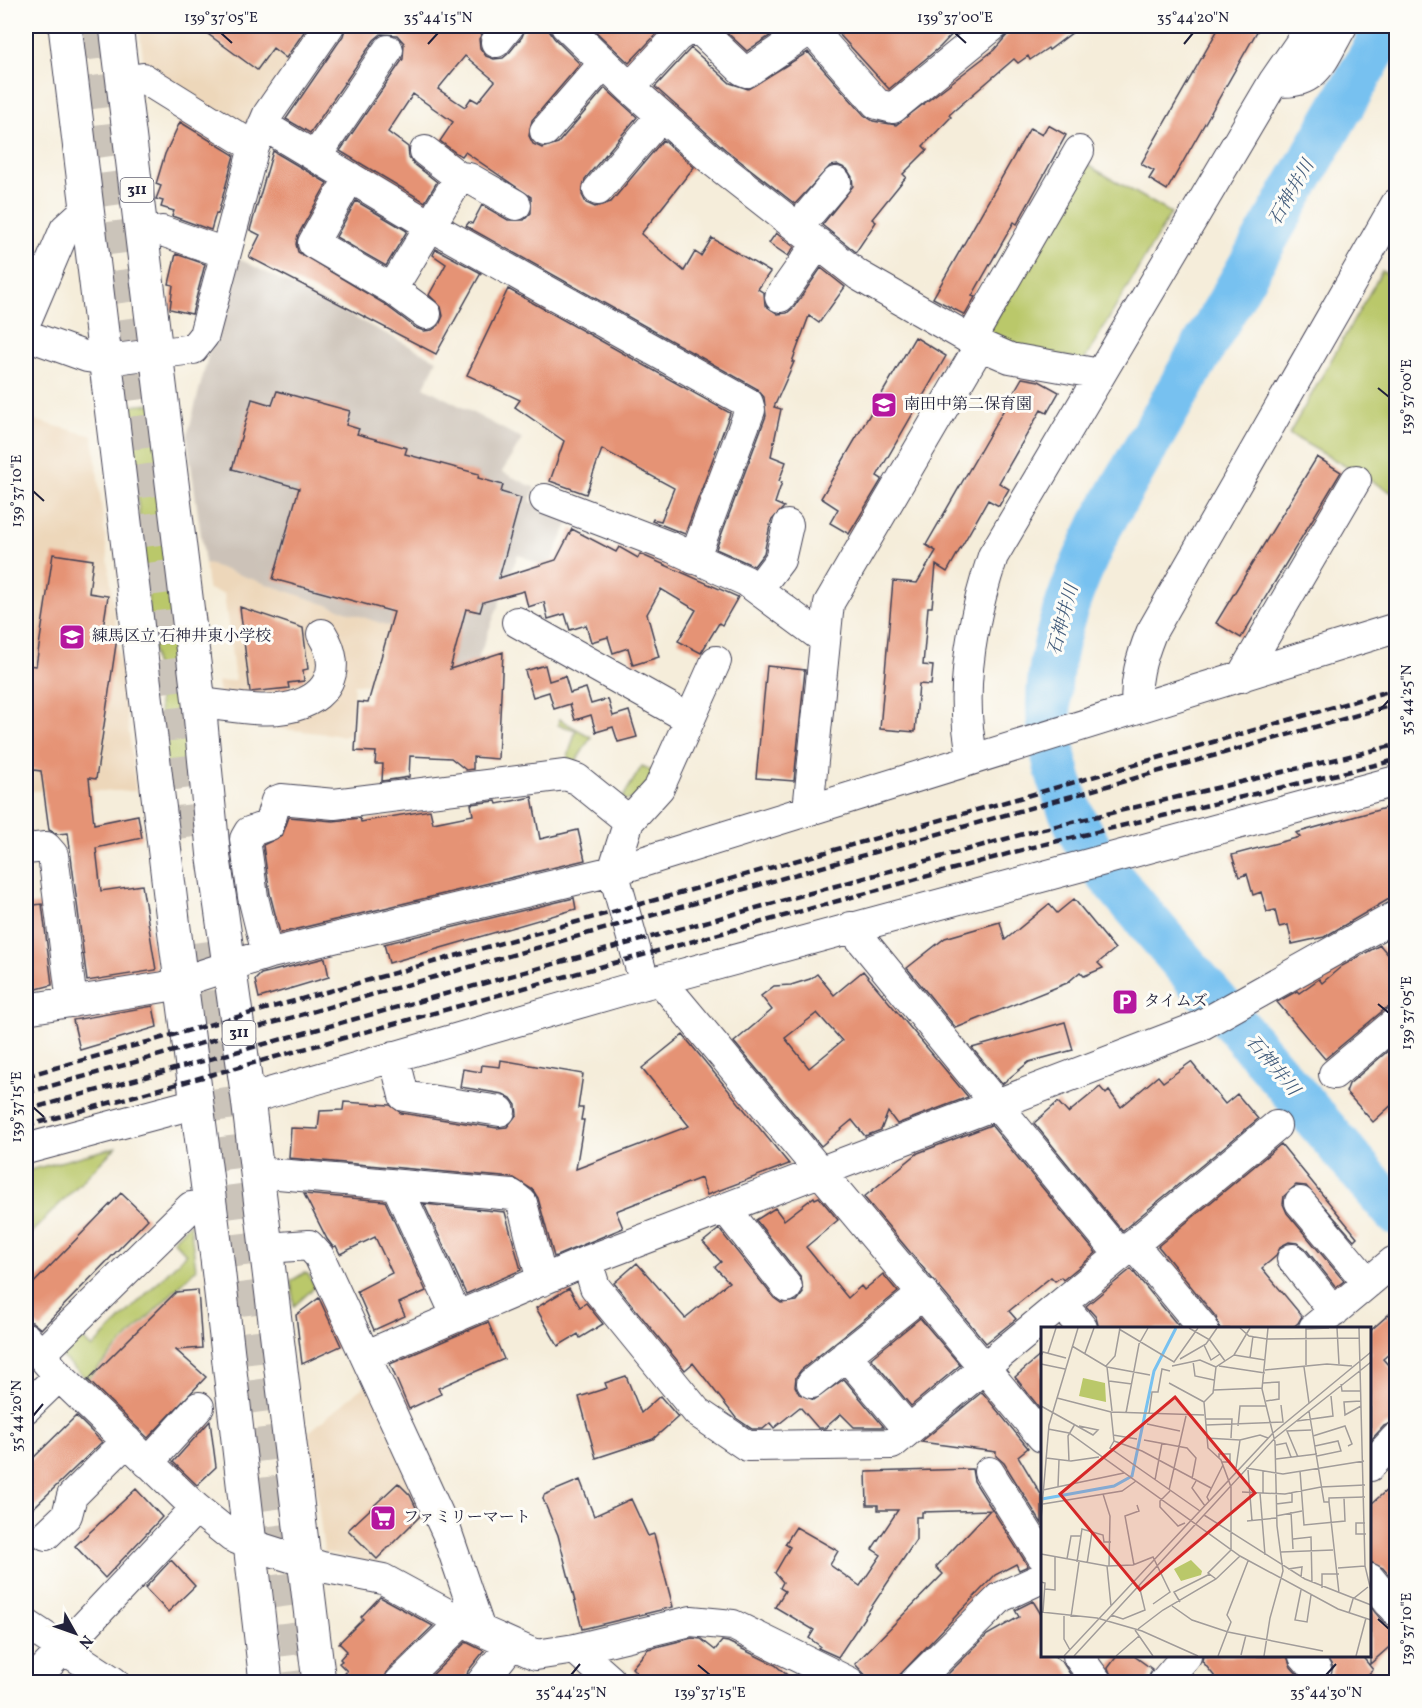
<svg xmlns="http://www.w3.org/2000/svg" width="1422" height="1708" font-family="Vollkorn,'Noto Serif JP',serif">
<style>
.built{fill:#edd7ba}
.industrial{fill:#ccc2b8}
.green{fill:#bac86a;stroke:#6e7552;stroke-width:1.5}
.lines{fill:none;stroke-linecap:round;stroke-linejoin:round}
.river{stroke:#77c1f0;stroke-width:45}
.building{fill:#e59375;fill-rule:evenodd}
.major-tunnel{stroke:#cbc4ba;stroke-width:33;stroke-dasharray:33 16;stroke-linecap:butt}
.minor-casing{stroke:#424053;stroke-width:32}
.major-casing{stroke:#424053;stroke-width:35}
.minor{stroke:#fff;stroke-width:30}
.major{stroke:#fff;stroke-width:33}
.rail{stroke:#22223b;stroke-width:4.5;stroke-dasharray:9 4.5;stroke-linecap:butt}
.ticks{fill:none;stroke:#22223b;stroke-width:2}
.labels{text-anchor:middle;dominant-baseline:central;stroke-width:6;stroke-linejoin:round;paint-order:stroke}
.shield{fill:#fdfcf7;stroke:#646373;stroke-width:1.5}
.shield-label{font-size:15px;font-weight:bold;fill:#22223b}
.poi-label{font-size:16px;fill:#22223b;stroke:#fdfcf7;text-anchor:start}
.water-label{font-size:18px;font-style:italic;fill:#405a7a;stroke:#fdfcf7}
.inset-river{fill:none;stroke:#77c1f0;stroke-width:3}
.inset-road{fill:none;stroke:#a19c9a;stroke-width:1.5}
.view{fill:#d62828;fill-opacity:0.15;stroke:#d62828;stroke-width:3}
.inset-edge{fill:none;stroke:#22223b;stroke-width:3}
.neatline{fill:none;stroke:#22223b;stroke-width:2}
.ticks-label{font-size:15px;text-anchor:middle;fill:#22223b}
</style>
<rect width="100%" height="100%" fill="#fdfcf7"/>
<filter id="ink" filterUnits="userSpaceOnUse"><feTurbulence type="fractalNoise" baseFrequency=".0167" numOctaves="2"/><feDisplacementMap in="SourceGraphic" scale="12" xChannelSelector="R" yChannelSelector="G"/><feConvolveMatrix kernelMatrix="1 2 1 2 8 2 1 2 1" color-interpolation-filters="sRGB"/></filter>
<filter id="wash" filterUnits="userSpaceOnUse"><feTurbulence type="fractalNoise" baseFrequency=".008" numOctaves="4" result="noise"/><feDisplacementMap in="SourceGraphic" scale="24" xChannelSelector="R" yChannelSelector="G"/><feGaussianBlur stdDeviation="1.35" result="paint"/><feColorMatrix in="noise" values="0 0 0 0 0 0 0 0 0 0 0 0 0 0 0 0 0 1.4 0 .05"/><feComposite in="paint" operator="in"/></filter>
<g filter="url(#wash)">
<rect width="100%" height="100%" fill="#f5edda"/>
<path class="built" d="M139 26H313L251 123 239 126 144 68Z
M26 418 93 436 136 791H26Z
M205 563 425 638 413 687 354 684 351 734 344 736 224 722 217 682 235 680 224 594 208 589Z
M370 1381 430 1511 377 1564 324 1552 309 1432Z"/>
<path class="industrial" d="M234 256 437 360 424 387 522 439 502 472 535 488 530 501 570 520 548 569 518 554 465 693 424 638 205 563 187 437Z"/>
<path class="green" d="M1086 164 1171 213 1084 361 993 339 990 329Z
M1382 271 1396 279V495L1289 434Z
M152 404 191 761 165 763 128 406Z
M559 719 591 737 575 763 549 768 548 761 566 763 576 730 558 725Z
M642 766 656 772 634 800H621Z
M116 1147 26 1238V1171Z
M190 1223 196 1269 87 1379 58 1354 78 1334 92 1348 186 1254 173 1240Z
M304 1273 308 1274 315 1287 294 1306 291 1281Z"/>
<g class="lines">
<path class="river" d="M1388 26 1101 525C1050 631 1025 716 1078 828 1085 843 1096 857 1105 871L1396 1213"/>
</g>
<g id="blocks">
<path class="building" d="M197 26H308L286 58 273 48 257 70Z
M346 26H487L479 39 480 48 486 56 494 59 503 58 509 53 522 37 526 26H546L554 38 580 64 532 120 529 136 533 144 542 148 558 143 605 88 637 117 585 179 582 195 586 203 595 207 611 202 663 140 694 167 641 234 684 271 695 252 701 256 712 238 770 272 758 289 764 293 765 305 778 314 787 313 794 307 821 268 845 287 819 323 809 316 792 362H794L774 407 781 409 771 456 786 462 779 481 782 482 775 503 784 507 771 521 764 553 754 566 716 549 766 416 764 397 756 388 466 226 469 222 472 224 482 205 508 220H524L531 213V197L465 152 462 156 456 153 440 141 453 122 413 94 388 132 408 147 409 157 414 164 437 182 425 202 340 151 403 59 404 43 397 35 381 34 374 40 310 133 286 119 343 36ZM465 56 495 81 478 102 471 98 465 107 438 89Z
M594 26H664L629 63 592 28Z
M720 26H785L747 51Z
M848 26H960L940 47 889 89 839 34Z
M1010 26H1081L1049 50 1048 48 1030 60 1028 56 1018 63 1014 59 949 115 951 117 923 146 927 150 903 174 906 177 872 219 876 222 856 252 822 225 853 186 852 177 847 169 838 165 830 166 795 204 726 150 655 87 691 48 730 83 748 89 808 52 864 115 873 121 896 125 994 50 1009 33Z
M1220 26H1260L1167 190 1149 179 1154 171 1141 164Z
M180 122 234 155 218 214 216 213 211 230 172 216 174 211 161 207 163 201 156 199 161 186 156 184 165 154Z
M1048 125 1066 135 1017 224 1014 222 972 296 975 297 965 315 933 298 1030 128 1042 135Z
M273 151 327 183 298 235 296 244 298 252 383 303 416 328 424 331 432 330 439 325 443 316 441 307 429 295 446 264 433 255 436 249 481 273 436 354 249 257 260 235 250 230Z
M356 201 407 231 386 266 336 237Z
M776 233 794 247 788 256 769 243Z
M176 254 205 264 192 314 170 309 173 285 169 284Z
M508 289 730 413 685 534 652 521 653 519 661 521 674 488 602 449 586 494 550 481 564 441 515 407 520 400 467 375Z
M915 337 946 356 877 476 882 479 849 534 830 523 838 509 821 498Z
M1022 378 1039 381 1059 392 1047 413 1041 410 999 483 1009 489 999 506 988 500 947 572 936 565 932 607H928L923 665 933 666 931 685 919 684 915 732 880 729 893 581 917 583 936 551 926 545Z
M277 391 350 411 346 425 359 429 357 434 407 448 405 454 479 474 478 478 503 485 501 492 521 498 499 578 556 560 572 529 616 552 619 547 638 558 640 554 738 597 722 625 719 623 701 653 678 641 696 610 661 589 647 614 659 657 633 665 628 648 613 653 608 637 591 642 586 625 570 630 565 614 548 619 544 602 528 607 524 591 483 602 480 612 466 609 450 669 503 652 498 759 473 757V769L466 770 451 758 410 756 409 777 382 781 383 764H375L376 752 355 751 358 702 368 703 394 612 273 579 299 488 232 469 252 399 272 405Z
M1317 457 1341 472 1241 638 1216 623Z
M53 554 93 560 89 593 108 596 103 628 118 631 96 779 89 778 94 824 138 815 142 838 96 848 101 891 142 885 156 970 87 981 68 833 57 834 49 830 41 771 26 769V665L36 666Z
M240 607 303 628 308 669 303 670 304 681 288 683 289 688 250 692Z
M545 665 549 681 565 676 570 693 586 688 591 704 608 699 613 716 629 711 637 737 618 742 613 727 596 732 591 715 575 720 570 704 554 709 549 692 533 697 525 671Z
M767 666 805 670 794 781 756 778Z
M532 797 540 839 578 830 585 860 280 933 270 894 263 845 282 836 289 817 333 821 360 818 361 822 430 810 433 823 473 815 471 804 496 801 497 804Z
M1396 805V895L1324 937 1292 944 1288 925 1279 927 1275 910 1267 912 1261 892 1253 895 1247 874 1239 877 1232 855 1300 837 1296 833Z
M574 898 576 909 389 963 384 944Z
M1074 899 1115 949 1098 963 1103 968 1084 976 1080 972 1067 983 956 1028 907 968 945 938 1000 922 1005 940 1049 904 1057 913Z
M42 904 52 985 26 992V906Z
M1380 945 1396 964V1005L1385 1009 1325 1059 1277 1002 1297 991 1299 993 1319 979 1322 983 1342 966Z
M325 958 329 977 259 998 255 980 261 974Z
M863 971 968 1097 897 1124 888 1112 881 1130 865 1136 852 1120 821 1146 734 1042 772 1010 761 996 774 986 791 985 810 979 817 974 834 995ZM817 1013 842 1041 809 1068 785 1038Z
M153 1006 157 1027 80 1050 73 1020Z
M1065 1022 1073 1050 1029 1062 1002 1084 972 1048Z
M683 1035 789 1164 707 1195 701 1178 616 1211 623 1228 554 1257 538 1198 533 1190 514 1178 289 1158 291 1128 318 1129 320 1111 343 1110 344 1102 390 1105 401 1113 497 1128 507 1127 517 1114 516 1105 511 1098 503 1094 460 1087 463 1069 481 1072 482 1065 500 1067 501 1060 583 1074 578 1108H583L581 1120H584L576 1169 689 1126 642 1068Z
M1396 1044V1101L1373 1122 1346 1092 1349 1084Z
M1191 1062 1225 1104 1237 1094 1258 1119 1122 1231 1034 1123 1058 1102 1068 1113 1100 1087 1106 1094 1109 1091 1121 1107 1158 1076 1163 1082Z
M991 1125 1096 1253 1063 1280 1061 1277 1055 1281 1051 1277 1009 1311 1016 1319 986 1343 864 1197 918 1153Z
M1281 1144 1357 1237 1354 1240 1306 1186 1296 1185 1284 1196 1283 1204 1287 1213 1344 1281 1336 1287 1305 1248 1298 1243 1289 1242 1281 1246 1275 1257 1262 1268 1302 1316 1298 1323 1291 1329H1220L1216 1317 1158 1246Z
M121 1193 148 1219 41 1329 32 1322 26 1321V1291Z
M304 1194 385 1201 426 1291 399 1303 405 1316 374 1330 357 1291 392 1273 375 1237 340 1254 336 1246 333 1247 327 1239Z
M814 1197 815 1199 819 1197 838 1220 806 1247 848 1298 861 1286 864 1290 883 1274 898 1292 801 1370 796 1377 795 1386 799 1394 814 1400 844 1379 884 1427H854L841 1414 825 1428H818L800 1407 774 1428 770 1423 763 1429H752L736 1418 693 1363 685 1370 614 1283 637 1263 685 1318 729 1282 715 1267 721 1262 703 1242 719 1229 774 1298 781 1303 797 1301 803 1293 801 1277 756 1220 775 1208 784 1220Z
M424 1204 505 1212 521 1270 466 1294Z
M1131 1269 1181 1329H1099L1096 1317 1086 1306Z
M569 1288 580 1307 586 1303 603 1324 580 1338 578 1334 558 1346 536 1308Z
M198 1290 202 1348 176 1350 206 1377 148 1438 88 1380 176 1292Z
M319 1298 341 1346 302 1364 296 1315Z
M1396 1308V1348L1383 1359 1396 1374V1421L1384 1426 1370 1441V1331Z
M920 1318 960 1365 911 1406 871 1358Z
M488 1322 504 1359 438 1388 441 1394 409 1409 390 1364Z
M1042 1354V1411L1015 1377Z
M626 1376 641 1413 660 1396 678 1417 653 1439 596 1458 579 1397 607 1388 605 1383Z
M982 1392 1028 1448 1018 1456 1042 1496V1524L1004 1463 996 1456V1452L921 1442Z
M76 1416 102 1442 26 1515V1465Z
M210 1421 216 1467 197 1485 173 1462Z
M972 1469 974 1481 1028 1566 1019 1570 1016 1564 995 1575 892 1683H873L855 1664 943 1574 936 1567 990 1510 922 1512V1517H916V1540L838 1657 818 1648 820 1646 809 1638 814 1630 775 1607 785 1591 780 1588 783 1582 775 1573 790 1547 785 1544 796 1527 838 1551 830 1565 860 1586 881 1555 872 1549 898 1510H878V1505H867L866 1472Z
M580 1480 594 1516 631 1499 648 1536 654 1534 673 1607 582 1629 558 1535 543 1499 544 1495Z
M1396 1482V1584L1383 1568 1370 1562V1505Z
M398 1483 410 1495 420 1516 377 1559 348 1530Z
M136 1489 162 1517 105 1578 75 1546Z
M171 1560 195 1586 168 1612 145 1588Z
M380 1597 433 1626 388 1670 383 1683H337L347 1671 339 1663 342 1661 340 1659 347 1651 339 1643 363 1619 361 1617Z
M1033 1601 1042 1616V1656H1053L1063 1663 1076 1683H939L987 1635 1019 1617 1015 1610Z
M1370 1606 1383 1622 1396 1628V1641L1370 1664Z
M692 1638 701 1639 715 1650 722 1641 728 1642 775 1665 792 1679 796 1675 811 1683H627L636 1672 632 1668 648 1649Z
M466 1642 484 1651 468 1671 465 1683H424Z
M1117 1656H1134L1152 1669 1147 1683H1114L1108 1668Z
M1203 1656H1287L1291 1667 1305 1683H1220L1202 1661Z
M1326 1656H1362L1373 1670 1358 1683H1328L1333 1667Z"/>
</g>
</g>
<g filter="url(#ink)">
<use href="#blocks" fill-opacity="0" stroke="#424053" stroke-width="1.5"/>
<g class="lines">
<path class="major-tunnel" d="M96 26 197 839
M209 941 301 1682"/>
<g class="minor-casing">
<path id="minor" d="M566 26 630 88 715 163 858 275 980 345 1010 358 1100 374
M811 29 877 104 893 108 993 26
M496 42 509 26
M123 81 143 78 254 147
M1274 81C1318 87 1323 58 1342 26
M630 88 677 37 686 31H701L742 70 747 72 815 26
M263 125 431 226 748 403 750 410 694 559
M545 131 604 63
M316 156 388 50
M455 176 469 178 516 205
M350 177 313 243 392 289 455 185V174L425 151
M598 190 661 116
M798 227 836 182
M143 234 162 231 225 253
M392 289 426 314
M780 297 818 243
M26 321 65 229 88 208
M26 335 87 357 107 360 193 349 204 335 254 147 268 114 329 26
M971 339 1079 151
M545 499 673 548 746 581 824 639
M758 589 780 560 788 525
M517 622 690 719
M1241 677 1356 480
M199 703C226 705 259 713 286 708 328 700 344 670 322 634
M1137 708C1134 682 1141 658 1151 633L1396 204
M973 759C958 693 972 619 993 556L1274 81 1312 26
M808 810 829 603 980 345
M629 821 659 788 716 661
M26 849 46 847 53 855 72 1002
M851 927 1120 1255
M267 954 253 897 245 839 249 832 269 825 276 801 281 799 334 804 565 775 577 779 629 821 613 871 645 984
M660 980 1042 1437
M26 1009 164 987 267 954 613 871 1396 628
M394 1056 404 1096 500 1111
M1334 1074 1396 1022
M248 1099 645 984 1396 781
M26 1149 197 1103
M256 1172 512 1195 522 1203 542 1281
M397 1186 457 1317
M1300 1202 1368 1283
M725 1208 787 1287
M1133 1244 1203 1328
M266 1248 309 1245 319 1256 447 1533 480 1630
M1292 1259 1334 1312
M587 1261 595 1287 697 1412 747 1446 892 1444 1276 1126
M1062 1304 1082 1328
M1314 1328 1393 1262
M26 1338 59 1376 196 1508 232 1537 249 1544 322 1567 383 1579 462 1622 536 1655 575 1649 691 1621 733 1625 849 1682
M41 1354 191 1207
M367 1355 587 1261 1198 1027 1396 916
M846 1355 909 1430
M812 1383 924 1293
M26 1408 59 1376
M148 1463 199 1407
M1370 1466 1396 1438
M989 1472 1042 1556
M46 1535 67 1515 72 1496 127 1441
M1370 1579 1396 1611
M26 1624 114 1682
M575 1649 610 1680 608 1682
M1078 1656 1097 1682
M1304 1656 1316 1670
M32 1682 196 1508
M400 1682 462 1622
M482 1682 511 1645
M915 1682 1001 1597 1042 1578
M1164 1682 1186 1656"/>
</g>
<g class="major-casing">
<path id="major" d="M65 26 174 928 216 1250 266 1682
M116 26 199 703 214 859 248 1099 319 1682"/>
</g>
<use href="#minor" class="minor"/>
<use href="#major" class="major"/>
<path class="rail" d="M26 1076 1016 799 1396 689
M26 1093 1396 704
M26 1110 1027 833 1396 745
M26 1126 1029 848 1396 760"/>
</g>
</g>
<path class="ticks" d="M221 33 232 43M955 33 966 43M428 44 438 33M1184 44 1193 33M1378 388 1389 397M33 491 44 501M1379 711 1389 700M1378 1004 1389 1013M33 1107 44 1117M33 1416 43 1404M1378 1619 1389 1629M698 1665 710 1675M571 1675 580 1664M1326 1675 1336 1664"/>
<defs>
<g id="school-square" transform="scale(1.35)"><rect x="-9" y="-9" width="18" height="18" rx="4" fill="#b5179e" stroke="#fdfcf7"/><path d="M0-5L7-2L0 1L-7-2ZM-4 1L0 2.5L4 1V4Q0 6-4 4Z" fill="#fff"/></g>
<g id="parking-square" transform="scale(1.35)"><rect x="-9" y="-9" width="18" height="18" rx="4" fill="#b5179e" stroke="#fdfcf7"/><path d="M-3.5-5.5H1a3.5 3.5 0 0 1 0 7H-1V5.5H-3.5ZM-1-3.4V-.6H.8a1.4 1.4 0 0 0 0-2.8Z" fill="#fff"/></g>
<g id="supermarket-square" transform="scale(1.35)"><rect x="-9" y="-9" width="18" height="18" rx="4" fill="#b5179e" stroke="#fdfcf7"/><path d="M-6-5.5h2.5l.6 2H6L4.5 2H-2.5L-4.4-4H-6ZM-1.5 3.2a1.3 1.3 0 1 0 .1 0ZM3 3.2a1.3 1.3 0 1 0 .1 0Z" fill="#fff"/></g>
</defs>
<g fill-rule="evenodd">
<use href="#school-square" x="884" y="405"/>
<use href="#school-square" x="72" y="637"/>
<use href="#parking-square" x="1125" y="1002"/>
<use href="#supermarket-square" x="383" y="1518"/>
</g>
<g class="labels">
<g class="shield">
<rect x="120.5" y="178" width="33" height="24" rx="4.5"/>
<rect x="222.5" y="1021" width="33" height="24" rx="4.5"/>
</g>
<g class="shield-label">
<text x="137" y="190">311</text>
<text x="239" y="1033">311</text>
</g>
<g class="poi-label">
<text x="904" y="405">南田中第二保育園</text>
<text x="92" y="637">練馬区立 石神井東小学校</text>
<text x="1144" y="1002">タイムズ</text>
<text x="403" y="1518">ファミリーマート</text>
</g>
<g class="water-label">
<text transform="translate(1292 193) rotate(-60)">石神井川</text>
<text transform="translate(1064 620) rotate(-75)">石神井川</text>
<text transform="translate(1272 1066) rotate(50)">石神井川</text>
</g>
</g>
<g transform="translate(1041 1327)">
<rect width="330" height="330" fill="#f5edda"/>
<path d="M42 51 64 56 65 75 38 69ZM150 233 161 244 160 248 140 254 133 242Z" fill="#bac86a"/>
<path class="inset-river" d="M1 172 73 159 91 149 113 44 135 1"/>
<path class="inset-road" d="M148 1 169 13 184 34M199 1 208 9 226 12 318 11M296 1 298 37M318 1 324 239 330 264M78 2 133 35 157 1M265 2 288 1M163 18 170 33 179 27M31 19 66 40 71 84M7 26 15 1M44 26 53 1M193 28 224 33M0 29 2 25 25 31M209 31 212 9M139 32 165 17 176 1M152 34 154 49 173 53M0 37 24 42M265 38V1M65 39 74 29 79 1M131 39 159 33 175 40M178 39 224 46M66 40 109 48M263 40 268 76M224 43 286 37 311 39M68 54 91 57M128 56 163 75M222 56 238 55V72L225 74M300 57 301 64H320M173 63 221 61M16 71 70 85 163 88M320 74 303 75 304 88 320 79M0 79 52 108 57 103 38 99M268 84 283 175H288M70 85 73 114M85 86 98 17 107 1M108 87 111 65H117L121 42 129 44M164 92H191L190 111M256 94 292 89 290 69M106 97 139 104M165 98 242 95 240 78M197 99 199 79H225M7 102 28 106 199 229 297 282 330 293M72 108 96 112M272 109 304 99 311 117 307 119M165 111 199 113 219 108 227 111M103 113 146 121 155 131 151 152M73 114 69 121 159 184M73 114 101 124 170 161M235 118 245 116 250 130M274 119 297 114 300 124 276 129M257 130 246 104 270 103M5 131 30 134 58 130M178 131V127H189V135H181M235 132 276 127M28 134 27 109 34 97M195 141 199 113M205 141 242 147 323 134M207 143 211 194M259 144 263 198 304 194 303 171M114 153 121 116M155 154 151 161 164 179M17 160 18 133M2 163 83 146M128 163 145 89M129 164 119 174V180L137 199 144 196M201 165 244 167 280 160 324 158M219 166 224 228M222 166V144M62 167 69 189 68 239M168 174 166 170 182 138M288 175 298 266M288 175V171L324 170M2 177 81 164 95 154M235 177 251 175V165M250 185 252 222M163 188 264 252 330 278M235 189 261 184M0 192 8 98 37 1M206 194 235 191M324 196H315V207H325M252 212 270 210 271 256M240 225 292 223M0 227 66 239 92 238 112 230 129 265 112 277M26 232 30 209H40M36 235 41 202 62 208 63 215H70M46 237 51 205M93 238 84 189 98 184 96 178M66 239 70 279M297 241 324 239M247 242 261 240 260 250M175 252 167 246 190 223V160L180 133 167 121 163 75 172 66 175 40 193 28 209 1M0 255 4 256 2 285M281 261V247H298M4 262 14 263V229M260 263 254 293 266 295 270 268M139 275 133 265 169 247M131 279 151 293 187 305 282 324M0 285 56 291 101 304 157 329M308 286 312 272 327 260M70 288 82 292 104 283 98 258M23 289V312L29 323M30 290 38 235M97 302 122 283 175 252 199 229M94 303 112 329M200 328 205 308M23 329 232 106 330 25M33 329 234 111 330 35M75 329 98 309M177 329 190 295 186 288 207 234M223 329 229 291 242 244 236 199 234 115 221 62 227 1M315 329 325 291"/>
<path class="view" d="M134 70 214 166 99 263 19 167Z"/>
<rect width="330" height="330" class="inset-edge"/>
</g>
<rect width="1422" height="1708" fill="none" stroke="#fdfcf7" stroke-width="66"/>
<g transform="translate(75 1633) rotate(130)" stroke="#fdfcf7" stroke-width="4.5" paint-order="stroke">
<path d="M0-4.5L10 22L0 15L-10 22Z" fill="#22223b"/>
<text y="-9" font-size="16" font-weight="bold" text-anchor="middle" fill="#22223b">N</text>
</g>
<rect x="33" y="33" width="1356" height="1642" class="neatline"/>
<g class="ticks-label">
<text x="221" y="22">139°37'05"E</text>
<text x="438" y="22">35°44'15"N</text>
<text x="955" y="22">139°37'00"E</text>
<text x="1193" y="22">35°44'20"N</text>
<text transform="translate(1406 397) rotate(-90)" y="5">139°37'00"E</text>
<text transform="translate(16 491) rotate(-90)" y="5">139°37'10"E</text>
<text transform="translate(1406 700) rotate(-90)" y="5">35°44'25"N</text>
<text transform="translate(1406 1013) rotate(-90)" y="5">139°37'05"E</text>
<text transform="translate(16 1107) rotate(-90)" y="5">139°37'15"E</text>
<text transform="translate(16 1416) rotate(-90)" y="5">35°44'20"N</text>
<text transform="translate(1406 1629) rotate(-90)" y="5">139°37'10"E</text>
<text x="571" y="1697">35°44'25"N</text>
<text x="710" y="1697">139°37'15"E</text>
<text x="1326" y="1697">35°44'30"N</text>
</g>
</svg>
